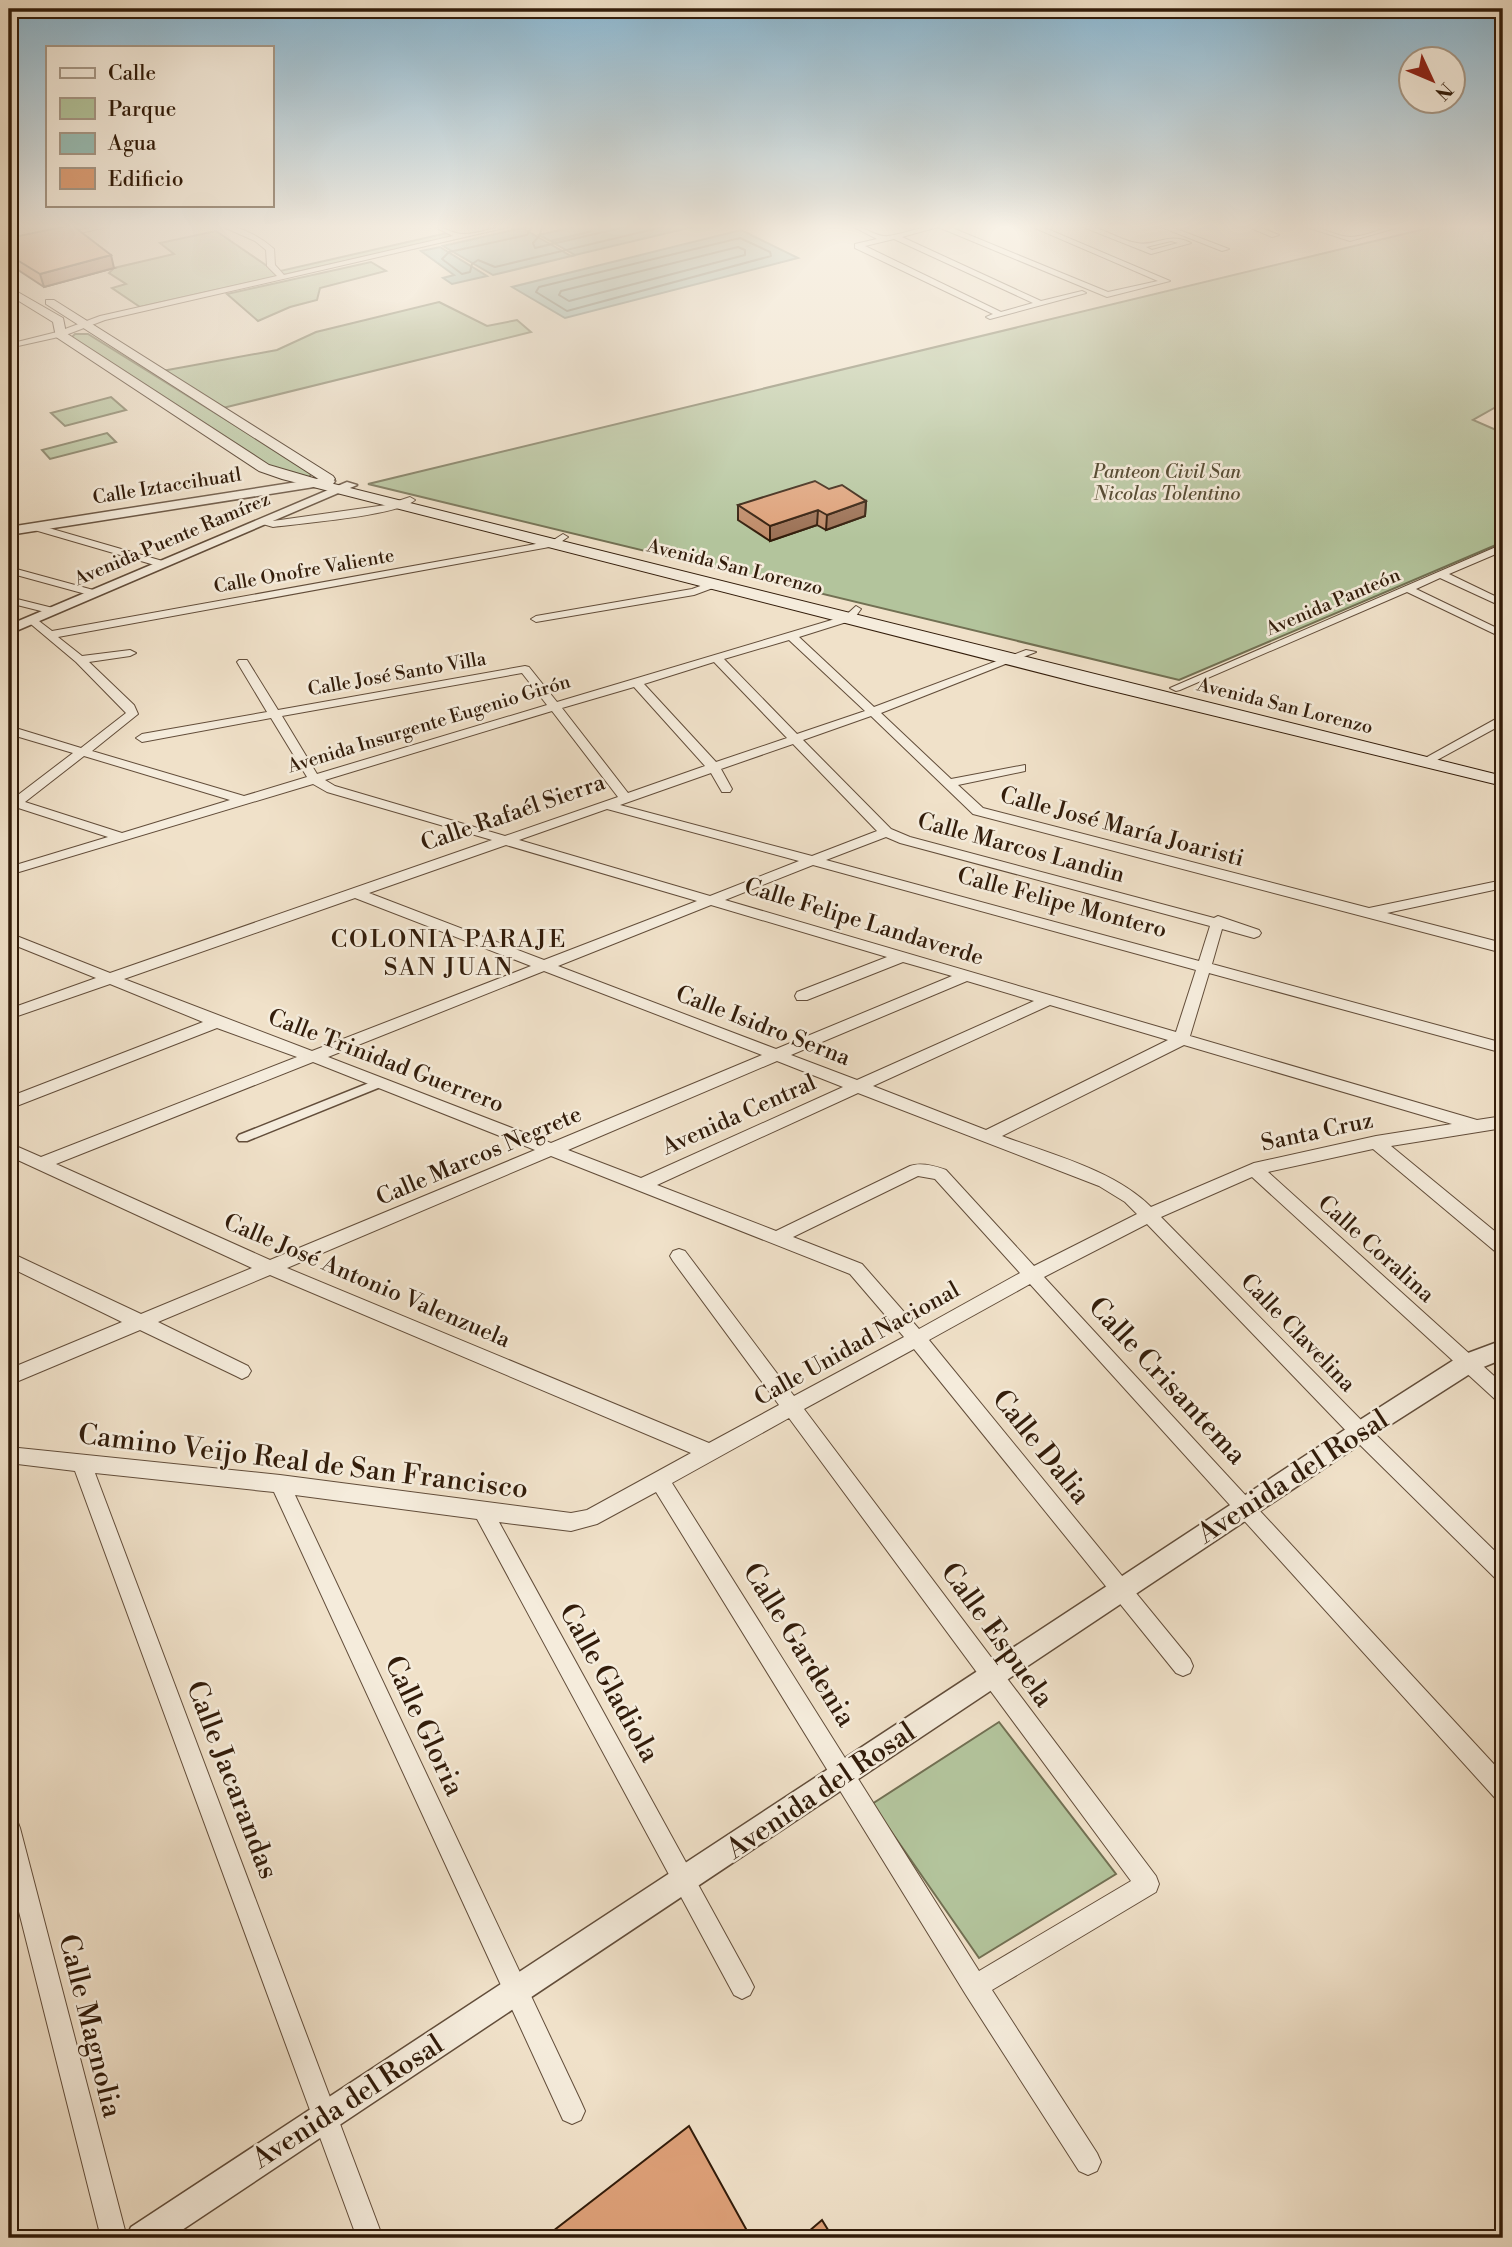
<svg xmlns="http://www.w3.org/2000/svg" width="1512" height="2247" font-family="'Libre Bodoni',serif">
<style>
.green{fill:#b3c49c;stroke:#727053;stroke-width:2}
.water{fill:#9abeb5;stroke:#707d71;stroke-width:2}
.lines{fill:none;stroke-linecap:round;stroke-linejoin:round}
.shore{stroke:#666d60;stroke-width:2}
.stream{stroke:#707d71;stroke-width:2.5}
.pedestrian-casing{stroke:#624d3a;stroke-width:3}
.minor-casing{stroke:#624d3a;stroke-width:2}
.tertiary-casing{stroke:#624d3a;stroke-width:3}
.secondary-casing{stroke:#321c0a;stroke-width:2}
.pedestrian{fill:#f5ecdc;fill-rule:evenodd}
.minor{fill:#f5ecdc;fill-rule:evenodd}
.tertiary{fill:#f5ecdc;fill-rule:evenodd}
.secondary{fill:#f5ecdc;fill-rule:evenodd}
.wall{fill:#be8a67;stroke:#321c0a;stroke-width:2}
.shaded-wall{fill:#9b7054;stroke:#321c0a;stroke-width:2}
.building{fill:#dda078;stroke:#321c0a;stroke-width:2}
.labels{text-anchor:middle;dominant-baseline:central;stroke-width:5;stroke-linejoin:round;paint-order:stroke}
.far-park-label{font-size:19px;font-style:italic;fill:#594e36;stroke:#f5ecdc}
.far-street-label{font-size:19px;fill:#321c0a;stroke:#f5ecdc}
.street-label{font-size:23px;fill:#321c0a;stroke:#f5ecdc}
.neighbourhood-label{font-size:24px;letter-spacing:2px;fill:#321c0a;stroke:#f5ecdc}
.near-street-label{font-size:28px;fill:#321c0a;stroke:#f5ecdc}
</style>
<rect width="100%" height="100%" fill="#f0e1c9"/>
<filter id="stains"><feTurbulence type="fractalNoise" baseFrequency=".00286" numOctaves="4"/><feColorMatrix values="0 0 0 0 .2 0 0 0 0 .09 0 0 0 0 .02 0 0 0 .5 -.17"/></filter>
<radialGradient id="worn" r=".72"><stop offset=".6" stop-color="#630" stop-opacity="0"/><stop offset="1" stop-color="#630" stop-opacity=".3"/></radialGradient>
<path class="green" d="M1441 225H1503V403L1473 420 1503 433V542L1179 680 368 484Z
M216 231 276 272 447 233 454 237 140 307 112 288 126 284 109 273 114 268 174 254 160 243Z
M371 262 386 271 320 288 317 300 290 307 258 321 227 294Z
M439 302 487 326 517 320 531 332 223 408 162 371 277 350 316 332Z
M75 334H88L312 473 309 477 283 475 71 338Z
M111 397 126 410 65 426 51 413Z
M107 433 116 442 50 459 42 450Z
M999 1722 1116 1874 979 1958 872 1804Z"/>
<path class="water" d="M582 225H701L575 255 552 242 592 231 550 241 539 235Z
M522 228 571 256 493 275 443 246Z
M741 230 798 258 565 318 512 287Z
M440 247 487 276 452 284 443 278 454 275 421 251Z"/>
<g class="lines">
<path class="shore" d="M533 225 527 235 449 252 442 259 462 274 470 272 472 264 478 260 495 267 671 225
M542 225 540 235 533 243 535 248 633 225
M740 238 770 252 771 256 567 311 536 292 539 287Z
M738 247 745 250V255L569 301 559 295 561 291Z"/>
<path class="stream" d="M522 228 526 227
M571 256 575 255"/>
<g class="pedestrian-casing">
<path id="pedestrian" d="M379 1079 385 1083 383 1086 247 1141H239L237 1138 239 1135Z"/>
</g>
<g class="minor-casing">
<path id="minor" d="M103 225H117L61 237 57 235Z
M219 225C238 225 260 236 274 249L275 265 284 275 453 236 431 225C442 225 451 234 462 234 480 235 498 224 517 225L105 320 63 336 9 348V344L57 332 100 316 277 276 267 266 266 250 255 241Z
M850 225C863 225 876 238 888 236 907 233 925 225 945 225L1108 292 1158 281 1028 225H1038L1170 281 1107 297 938 227 902 237 1041 301 1082 291 1086 293 990 319 986 317 993 314 855 248V244L877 239ZM894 239 1033 303 1001 312 865 246Z
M1078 225C1099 224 1117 240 1137 243 1156 247 1168 231 1191 243L1151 254ZM1171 241 1178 243 1152 250 1146 247Z
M1156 225H1166L1229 249 1222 251Z
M1244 225H1254L1279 235 1272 237Z
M1300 225C1318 224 1333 236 1350 237 1369 237 1387 224 1406 225L1350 241Z
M410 497 415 500C397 516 302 523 273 527L256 522 261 519 273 521 386 505Z
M35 524 166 562 167 564 158 566 31 529 30 527Z
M563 534 568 537 555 546 58 637 82 656 130 650 136 653 130 656 89 662 134 705 138 714 92 751 244 796 307 777 271 718 142 742 136 738 142 734 267 712 237 662 239 660H247L278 710 525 666 529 667 557 702 845 616 856 606 861 609 853 620 799 637 874 707 1026 650 1036 652 881 713 951 779 1025 765V771L958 785 983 808 1369 908 1503 880V888L1387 913 1503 943V953L973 814 871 716 803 740 891 829 910 837 1214 918 1218 916 1259 930 1261 933 1259 936 1254 938 1222 929 1212 964 1503 1043V1053L1209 973 1190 1036 1477 1120 1503 1116V1128L1391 1146 1503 1238V1255L1497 1253 1373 1149 1268 1172 1503 1384V1403L1497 1401 1252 1177 1161 1217 1367 1426 1503 1559V1581L1496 1579 1353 1438 1147 1224 1044 1277 1503 1774V1801L1495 1798 1030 1284 929 1340 1190 1659 1193 1666 1190 1673 1183 1676 1176 1673 914 1349 804 1409 1156 1876 1159 1884 1156 1892 992 1990 1097 2153 1101 2162 1097 2171 1088 2175 1079 2171 966 1995 656 1492 597 1524 571 1531 499 1522 750 1979 754 1987 750 1995 742 1999 734 1995 477 1519 295 1495 581 2102 585 2111 581 2120 572 2124 563 2120 274 1492 95 1473 383 2238H357L75 1471 9 1463V1447L280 1475 571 1513 587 1510 691 1453 270 1275 158 1322 248 1366 251 1371 248 1376 242 1379 236 1376 140 1330 9 1385V1369L122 1322 9 1267V1252L141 1314 252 1268 9 1156V1143L41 1157 297 1057 217 1028 9 1109V1097L203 1022 110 984 9 1019V1009L96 978 9 943V933L110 973 492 840 327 792 313 784 9 875V867L108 837 9 805V797L14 798 73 753 9 734V726L81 748 126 713 76 662 26 620 35 618 52 631 552 541ZM789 640 865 711 797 734 724 659ZM714 662 787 738 716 762 644 684ZM522 673 547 705 317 774 282 716ZM634 687 705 766 628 793 562 708ZM552 711 618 797 505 836 335 786 325 780ZM793 744 877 831 812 856 620 805 711 773 722 792H730L732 789 721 769ZM84 756 230 800 122 833 25 802ZM607 809 799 861 710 896 519 840ZM886 837 900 843 1210 926 1199 961 826 860ZM506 845 697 901 544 960 369 893ZM813 865 1196 970 1176 1032 725 900ZM355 898 531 966 312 1051 124 979ZM711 905 887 957 797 992 795 996 797 1000H807L903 962 952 976 776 1049 558 966ZM544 971 762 1055 551 1143 328 1057ZM967 981 1034 1001 857 1080 791 1055ZM1050 1005 1168 1040 986 1130 873 1086ZM1184 1045 1452 1124 1376 1136 1254 1163 1151 1207C1114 1170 1050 1154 1002 1136ZM777 1061 843 1087 641 1178 568 1150ZM313 1062 535 1150 270 1260 56 1164ZM858 1093 1099 1186 1125 1202 1137 1214 1034 1266 946 1170C935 1166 921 1162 910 1166L776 1231 657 1185ZM551 1156 850 1274 904 1337 794 1396 685 1251 679 1249 673 1251 670 1256 673 1261 779 1405 709 1443 287 1268ZM918 1176 935 1179 1020 1273 919 1329 862 1264 793 1237ZM789 1418 1131 1881 979 1971 672 1483Z
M1503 544V551L1449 574 1503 600V607L1440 578 1416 589 1503 631V638L1407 592 1180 690 1176 691 1170 688Z
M9 567 97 591 98 593 93 596 9 573Z
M717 580 722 583 721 585 694 595 536 622 531 619 536 616 692 589Z
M9 597 57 609 58 611 53 614 9 603Z
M1503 715V724L1428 765H1420L1418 762Z
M9 1817 17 1820 20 1828 127 2238H101L9 1872Z"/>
</g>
<g class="tertiary-casing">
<path id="tertiary" d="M329 477 335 481 333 484 9 535V527Z
M347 482 357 485 9 634V625Z
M1503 1340V1359L1476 1370 1368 1439 170 2238H126L131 2227 1352 1425 1460 1356Z"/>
</g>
<g class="secondary-casing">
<path id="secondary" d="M9 287 63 318 66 333 269 465 320 480 46 304V300H54L333 476 335 479 330 483 1503 776V786L1088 685 282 479 259 471 56 337 53 322 9 295Z"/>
</g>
<use href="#pedestrian" class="pedestrian"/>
<use href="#minor" class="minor"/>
<use href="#tertiary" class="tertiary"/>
<use href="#secondary" class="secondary"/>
</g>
<path class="wall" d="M9 238 114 268 44 287 9 264Z
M829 489 866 501 865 516 826 530 817 525 770 541 738 520V505Z"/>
<path class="shaded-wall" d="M111 255 114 268 44 287 40 274Z
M866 501 865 516 826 530 827 515Z
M818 510 817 525 770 541V526Z"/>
<path class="building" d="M72 225 111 255 40 274 9 255V238Z
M815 481 829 489 842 485 866 501 827 515 818 510 770 526 738 505Z
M689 2126 751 2238H544Z
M822 2220 833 2238H801Z"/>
<linearGradient id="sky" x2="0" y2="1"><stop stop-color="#89b8d4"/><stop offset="0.42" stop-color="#f8f2e7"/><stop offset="1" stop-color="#f8f2e7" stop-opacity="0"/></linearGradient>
<rect width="1512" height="539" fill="url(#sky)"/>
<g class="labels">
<g class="far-park-label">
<text x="1167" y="472">Panteon Civil San<tspan x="1167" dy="22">Nicolas Tolentino</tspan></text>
</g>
<g class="far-street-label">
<text transform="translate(167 486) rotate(-9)">Calle Iztaccihuatl</text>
<text transform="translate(172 539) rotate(-23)">Avenida Puente Ramírez</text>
<text transform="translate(735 567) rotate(14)">Avenida San Lorenzo</text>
<text transform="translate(304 571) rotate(-10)">Calle Onofre Valiente</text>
<text transform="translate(1333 602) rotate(-23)">Avenida Panteón</text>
<text transform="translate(397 674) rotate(-10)">Calle José Santo Villa</text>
<text transform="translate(1285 706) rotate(14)">Avenida San Lorenzo</text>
<text transform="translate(429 724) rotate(-17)">Avenida Insurgente Eugenio Girón</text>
</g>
<g class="street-label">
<text transform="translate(513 813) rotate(-19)">Calle Rafaél Sierra</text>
<text transform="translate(1122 827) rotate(15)">Calle José María Joaristi</text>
<text transform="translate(1021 848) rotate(15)">Calle Marcos Landin</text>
<text transform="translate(1062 903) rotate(15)">Calle Felipe Montero</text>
<text transform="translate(864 922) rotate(17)">Calle Felipe Landaverde</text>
<text transform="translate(763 1026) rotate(21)">Calle Isidro Serna</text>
<text transform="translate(386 1061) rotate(21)">Calle Trinidad Guerrero</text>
<text transform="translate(739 1115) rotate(-24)">Avenida Central</text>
<text transform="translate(1317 1132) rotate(-12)">Santa Cruz</text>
<text transform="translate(479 1156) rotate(-23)">Calle Marcos Negrete</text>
<text transform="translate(1376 1249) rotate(42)">Calle Coralina</text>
<text transform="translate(367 1281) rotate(23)">Calle José Antonio Valenzuela</text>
<text transform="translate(1298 1333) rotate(46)">Calle Clavelina</text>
<text transform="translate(857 1344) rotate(-29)">Calle Unidad Nacional</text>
</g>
<g class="neighbourhood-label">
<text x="449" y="940">COLONIA PARAJE<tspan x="449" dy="28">SAN JUAN</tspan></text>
</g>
<g class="near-street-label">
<text transform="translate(1167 1381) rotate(47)">Calle Crisantema</text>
<text transform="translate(1041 1447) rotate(51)">Calle Dalia</text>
<text transform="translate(303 1462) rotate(7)">Camino Veijo Real de San Francisco</text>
<text transform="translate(1293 1477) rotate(-33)">Avenida del Rosal</text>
<text transform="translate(997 1635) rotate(54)">Calle Espuela</text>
<text transform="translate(799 1645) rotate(58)">Calle Gardenia</text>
<text transform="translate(609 1683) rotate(61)">Calle Gladiola</text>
<text transform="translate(424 1726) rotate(65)">Calle Gloria</text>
<text transform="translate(232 1780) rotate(69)">Calle Jacarandas</text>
<text transform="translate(821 1791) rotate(-34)">Avenida del Rosal</text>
<text transform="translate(90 2026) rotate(76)">Calle Magnolia</text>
<text transform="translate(348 2102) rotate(-33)">Avenida del Rosal</text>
</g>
</g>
<rect width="1512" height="2247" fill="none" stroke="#f0e1c9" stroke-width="35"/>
<rect x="10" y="10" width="1491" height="2226" fill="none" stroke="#321c0a" stroke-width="3.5"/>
<rect x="18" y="18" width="1477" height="2212" fill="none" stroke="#321c0a" stroke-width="2"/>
<rect x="46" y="46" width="228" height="161" fill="#f5ecdc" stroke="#a79988" stroke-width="2"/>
<rect x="60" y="68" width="35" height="10" fill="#f5ecdc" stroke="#a79988" stroke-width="2"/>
<text x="108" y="80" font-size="21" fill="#321c0a">Calle</text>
<rect x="60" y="98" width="35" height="21" fill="#b3c49c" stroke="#a79988" stroke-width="2"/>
<text x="108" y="116" font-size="21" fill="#321c0a">Parque</text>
<rect x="60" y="133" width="35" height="21" fill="#9abeb5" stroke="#a79988" stroke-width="2"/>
<text x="108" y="150" font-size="21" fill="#321c0a">Agua</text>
<rect x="60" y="168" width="35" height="21" fill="#dda078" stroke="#a79988" stroke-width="2"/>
<text x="108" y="186" font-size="21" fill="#321c0a">Edificio</text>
<g transform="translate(1432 80) rotate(134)"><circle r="33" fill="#f5ecdc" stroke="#a79988" stroke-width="2"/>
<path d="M0-5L12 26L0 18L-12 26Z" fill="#8f2418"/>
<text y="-10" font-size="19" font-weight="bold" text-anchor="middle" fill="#321c0a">N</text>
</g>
<rect width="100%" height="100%" filter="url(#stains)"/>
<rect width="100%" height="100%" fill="url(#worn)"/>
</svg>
